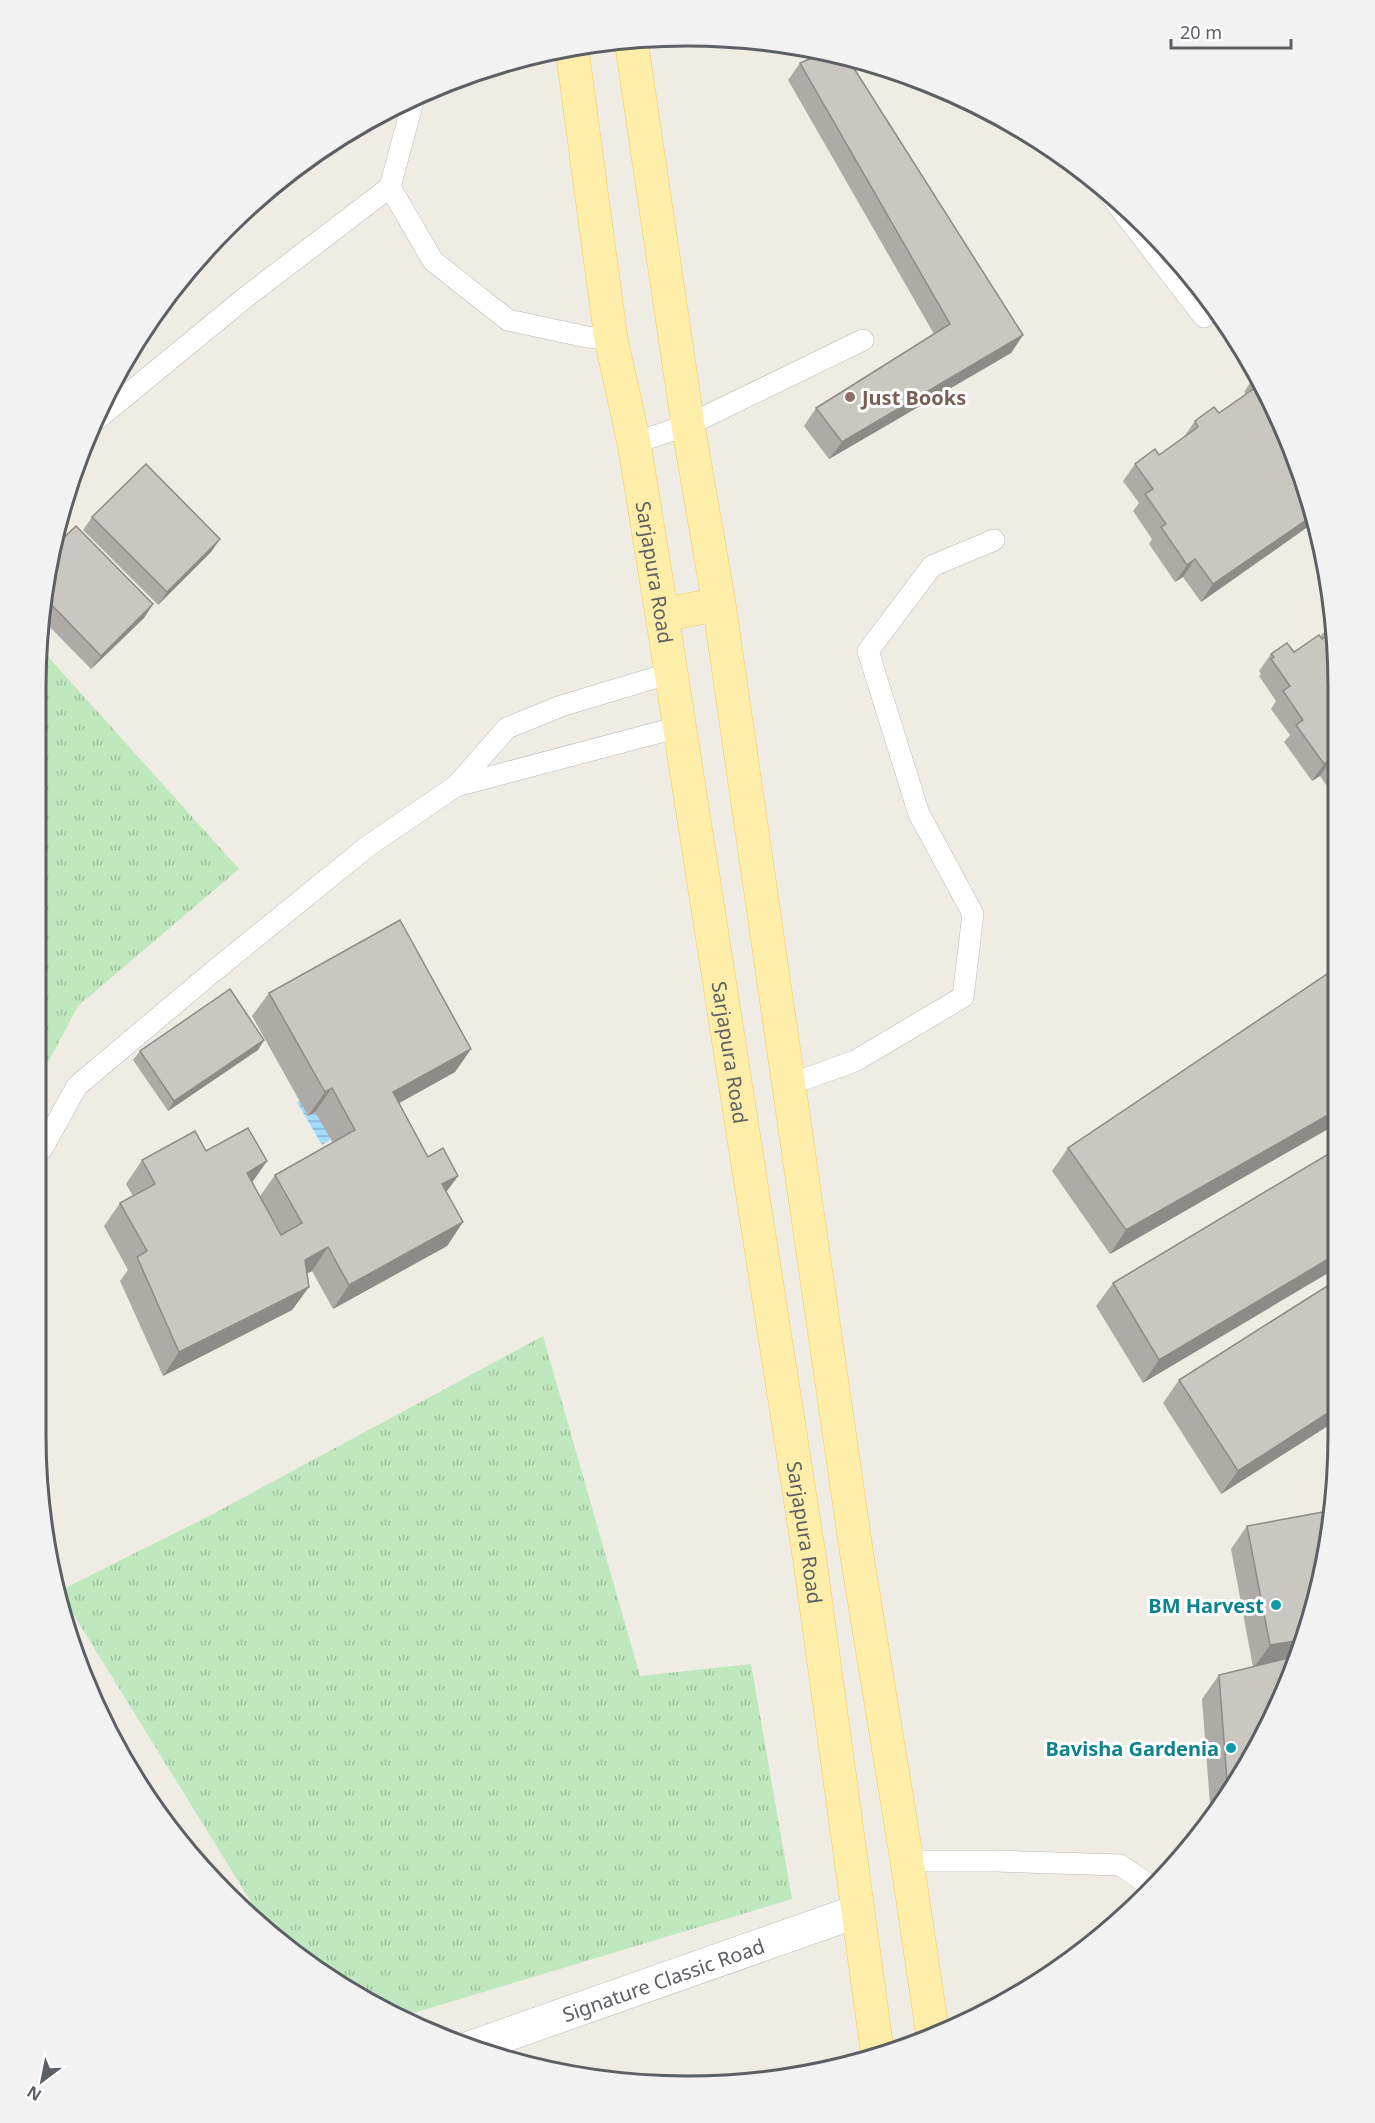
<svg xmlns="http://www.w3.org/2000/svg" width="1375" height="2123" font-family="'Noto Sans',sans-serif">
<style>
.grass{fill:url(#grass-tufts)}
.water{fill:url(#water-rules)}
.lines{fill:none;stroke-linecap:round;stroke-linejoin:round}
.service-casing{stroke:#b6babf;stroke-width:22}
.minor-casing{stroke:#b6babf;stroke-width:34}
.primary-casing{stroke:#f9c453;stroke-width:34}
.service{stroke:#fff;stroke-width:21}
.minor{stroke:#fff;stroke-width:33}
.primary{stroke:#ffeea9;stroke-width:33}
.wall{fill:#aeaba6}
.shaded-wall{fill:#8d8b87}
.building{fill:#cac7c1;stroke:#8d8b87;stroke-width:1.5}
.education-dot{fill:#8d6e63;stroke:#fff;stroke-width:2}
.culture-dot{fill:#0f9aa8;stroke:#fff;stroke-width:2}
.labels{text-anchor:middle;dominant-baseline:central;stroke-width:6;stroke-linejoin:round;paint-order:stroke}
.education-label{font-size:20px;font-weight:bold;fill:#785e54;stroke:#fff;text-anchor:start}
.street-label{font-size:20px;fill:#5c6065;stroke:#fff}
.culture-label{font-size:20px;font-weight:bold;fill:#0d838f;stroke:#fff;text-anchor:end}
.rim{fill:none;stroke:#5c6065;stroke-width:3}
</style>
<defs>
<pattern id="grass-tufts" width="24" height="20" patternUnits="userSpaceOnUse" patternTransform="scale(1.5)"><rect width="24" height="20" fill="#c0e8bf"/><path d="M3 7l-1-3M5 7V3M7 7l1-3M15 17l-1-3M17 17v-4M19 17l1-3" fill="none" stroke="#9fbf9f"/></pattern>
<pattern id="water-rules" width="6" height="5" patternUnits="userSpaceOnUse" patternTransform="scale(1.5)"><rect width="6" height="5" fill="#a4dbff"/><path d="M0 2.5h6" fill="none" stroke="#89b5d2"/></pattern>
</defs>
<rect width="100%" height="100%" fill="#efece4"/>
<path class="grass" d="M42 650 239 869 78 1006 42 1074Z
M543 1336 640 1676 751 1664 792 1899 400 2017C354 1996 310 1969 272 1936L59 1591 209 1516Z"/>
<path class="water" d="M327 1084 352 1127 322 1145 297 1102Z"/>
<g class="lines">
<g class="service-casing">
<path id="service" d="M414 98 390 187 433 261 508 320 587 337 611 339
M1106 190 1204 317
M95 421 246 297 390 187
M634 443 688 425 863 340
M456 786 679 727
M788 1085 855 1061 963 997 973 914 919 814 868 651 932 566 994 540
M42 1149 77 1086 209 975 368 846 456 786 507 728 561 706 671 673
M907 1861H995L1120 1865 1152 1887"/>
</g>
<g class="minor-casing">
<g id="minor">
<path id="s1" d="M469 2048 858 1911"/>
</g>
</g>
<g class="primary-casing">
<g id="primary">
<path d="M631 40 688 425 719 604 857 1556 907 1861 933 2036"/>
<path id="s2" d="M572 49 611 339 634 443 662 615 810 1561 878 2057"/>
<path d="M662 615 719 604"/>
</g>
</g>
<use href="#service" class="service"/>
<use href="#minor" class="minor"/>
<use href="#primary" class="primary"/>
</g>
<path class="wall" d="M800 63 1023 335 1011 353 829 459 804 426 816 408 934 334 788 80Z
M1256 374 1272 400 1318 523 1316 521 1201 602 1183 577 1175 582 1149 544 1152 539 1133 511 1139 503 1123 481 1135 464 1159 455 1183 438 1195 421 1219 413 1246 394 1244 392Z
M92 517 220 539 211 552 158 605 83 530Z
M52 549 153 604 144 618 91 669 42 619V602Z
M1333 619 1338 645 1337 799H1336L1320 776 1312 781 1284 742 1290 735 1271 709 1276 701 1259 676 1261 674 1259 671 1271 654 1294 652 1323 639 1321 636Z
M1336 968 1335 1125 1110 1254 1052 1171 1068 1148Z
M269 993 471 1049 455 1072 399 1103 428 1157 458 1176 446 1192 463 1222 447 1246 333 1309 312 1271 307 1273 309 1287 292 1310 163 1376 120 1281 128 1270 104 1226 120 1203 133 1196 126 1184 142 1160 206 1151 267 1161 252 1182 260 1196 275 1175 333 1143 315 1112 308 1116 252 1016Z
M264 1040 258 1050 168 1111 133 1060 140 1051Z
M1335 1150 1143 1383 1096 1306 1113 1283Z
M1335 1281 1334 1422 1221 1494 1163 1403 1179 1380Z
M1334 1510 1229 1797 1210 1804 1202 1699 1219 1675 1253 1667 1231 1549 1247 1526Z"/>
<path class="shaded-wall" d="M1023 335 1011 353 829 459 842 442Z
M1315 514 1317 519 1316 521 1201 602 1213 584Z
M220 539 211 552 158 605 167 592Z
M1195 559 1183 577 1175 582 1187 565Z
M153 604 144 618 91 669 101 656Z
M1332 759 1320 776 1312 781 1324 764Z
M264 1040 258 1050 168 1111 174 1101Z
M471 1049 455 1072 376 1116 393 1092Z
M332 1088 315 1112 308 1116 325 1092Z
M1335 1111V1125L1110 1254 1126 1230Z
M267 1161 251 1184 247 1173Z
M458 1176 441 1199 442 1184Z
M463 1222 447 1246 333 1309 349 1285Z
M328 1247 312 1271 289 1283 305 1260Z
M1335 1255V1269L1143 1383 1159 1360Z
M309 1287 292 1310 163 1376 179 1352Z
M1334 1409V1422L1221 1494 1238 1471Z
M1301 1640 1296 1661 1253 1669 1270 1645Z
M1240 1777 1228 1799 1210 1804 1227 1781Z"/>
<path class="building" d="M823 53 848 59 1023 335 842 442 816 408 950 324 800 63Z
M1262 383 1272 400 1315 514 1213 584 1195 559 1187 565 1161 527 1166 524 1145 494 1153 489 1135 464 1155 449 1159 455 1198 427 1195 421 1214 407 1219 413Z
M146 464 220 539 167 592 92 517Z
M76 526 153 604 101 656 43 596 52 549Z
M1335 630 1338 645 1337 767 1332 759 1324 764 1296 725 1303 720 1283 691 1290 686 1271 659 1274 657 1271 654 1287 643 1294 652 1319 635 1322 639Z
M400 920 471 1049 393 1092 428 1157 443 1148 458 1176 442 1184 463 1222 349 1285 328 1247 305 1260 309 1287 179 1352 137 1257 147 1251 120 1203 155 1184 142 1160 195 1131 206 1151 248 1128 267 1161 247 1173 281 1235 302 1223 275 1175 355 1130 332 1088 325 1092 269 993Z
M1336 968 1335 1111 1126 1230 1068 1148Z
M230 989 264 1040 174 1101 140 1051Z
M1335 1150V1255L1159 1360 1113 1283Z
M1335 1281 1334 1409 1238 1471 1179 1380Z
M1334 1510 1333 1520 1301 1640 1270 1645 1247 1526Z
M1297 1656 1289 1685 1240 1777 1227 1781 1219 1675Z"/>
<circle class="education-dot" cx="850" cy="397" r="6"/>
<g class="culture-dot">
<circle cx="1276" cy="1605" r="6"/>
<circle cx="1231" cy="1748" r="6"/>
</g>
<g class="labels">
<g class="education-label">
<text x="862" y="397">Just Books</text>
</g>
<g class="street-label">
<text stroke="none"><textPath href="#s2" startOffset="530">Sarjapura Road</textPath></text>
<text stroke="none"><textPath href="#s2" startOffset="1016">Sarjapura Road</textPath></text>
<text stroke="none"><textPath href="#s2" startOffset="1502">Sarjapura Road</textPath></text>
<text stroke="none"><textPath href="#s1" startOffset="206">Signature Classic Road</textPath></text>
</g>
<g class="culture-label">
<text x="1264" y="1605">BM Harvest</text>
<text x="1219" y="1748">Bavisha Gardenia</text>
</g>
</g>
<path d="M0 0H1375V2123H0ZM687 46H687A641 641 0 0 1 1328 687V1435A641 641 0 0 1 687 2076H687A641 641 0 0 1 46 1435V687A641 641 0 0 1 687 46Z" fill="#f2f2f3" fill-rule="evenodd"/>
<path class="rim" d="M687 46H687A641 641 0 0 1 1328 687V1435A641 641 0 0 1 687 2076H687A641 641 0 0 1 46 1435V687A641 641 0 0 1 687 46Z"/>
<g transform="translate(42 2081) rotate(212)" stroke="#ffffff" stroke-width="4.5" paint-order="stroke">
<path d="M0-4.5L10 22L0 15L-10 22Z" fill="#5c6065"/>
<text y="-9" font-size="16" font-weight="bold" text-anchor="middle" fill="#5c6065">N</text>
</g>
<path d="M1171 39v9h120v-9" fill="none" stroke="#5c6065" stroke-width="3"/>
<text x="1180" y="39" font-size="18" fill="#5c6065" stroke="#ffffff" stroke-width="4.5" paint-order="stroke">20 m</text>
</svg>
